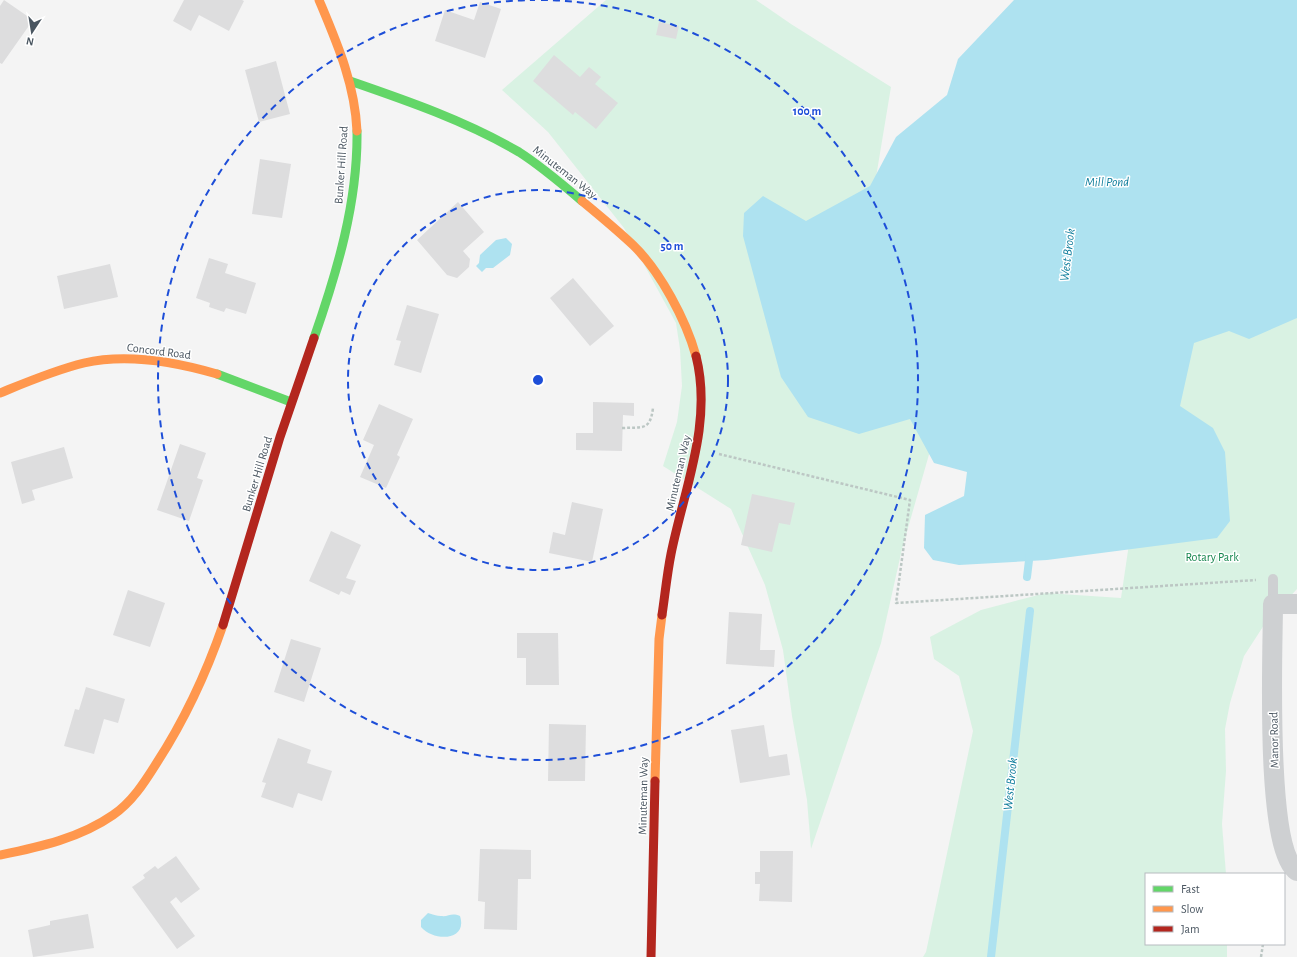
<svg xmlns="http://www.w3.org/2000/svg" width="1297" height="957" font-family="'Alegreya Sans',sans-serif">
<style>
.green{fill:#d9f2e3}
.water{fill:#aee2f0}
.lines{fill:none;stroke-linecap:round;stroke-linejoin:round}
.stream{stroke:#aee2f0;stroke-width:8}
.building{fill:#ddddde}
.path{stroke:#bcc7c4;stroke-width:2.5;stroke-dasharray:3 2;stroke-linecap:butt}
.lane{stroke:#ced0d2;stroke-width:10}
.street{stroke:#ced0d2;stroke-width:20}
.fast{stroke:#63d668;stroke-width:9}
.slow{stroke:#ff974d;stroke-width:9}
.jam{stroke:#b3261e;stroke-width:9}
.ring{fill:none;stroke:#1d4ed8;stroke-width:2;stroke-dasharray:7 5}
.labels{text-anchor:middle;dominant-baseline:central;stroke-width:3;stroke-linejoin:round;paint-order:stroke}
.street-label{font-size:12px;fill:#4a5661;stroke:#fff}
.park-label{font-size:12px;fill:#17864f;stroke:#fff}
.water-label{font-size:13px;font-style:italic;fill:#0c7c9b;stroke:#fff}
.centre{fill:#1d4ed8;stroke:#fff;stroke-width:2}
.ring-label{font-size:12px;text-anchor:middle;font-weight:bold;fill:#1d4ed8;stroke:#fff;stroke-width:3;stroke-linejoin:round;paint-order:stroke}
</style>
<rect width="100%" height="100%" fill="#f4f4f4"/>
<path class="green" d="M606 0H756L791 24 891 87 846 358 949 431 930 451 902 549 881 643 811 849 807 800 792 716 783 650 765 585 731 509 663 466 677 422 682 386 680 349 676 323 624 228 548 132 502 90Z
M1297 235V589L1266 622 1244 656 1230 703 1225 729 1226 771 1222 824 1226 874H1146V944H1227V957H923L926 952 973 731 959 676 934 659 930 637 981 610 1046 593 1121 598 1146 429 1166 342Z"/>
<path class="water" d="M1014 0H1297V318L1249 339 1229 331 1194 343 1180 406 1213 428 1225 452 1230 521 1217 538 1047 560 959 565 933 560 924 548 925 515 964 496 967 472 934 463 910 419 859 434 808 417 781 377 743 236 744 213 763 196 806 221 870 186 896 137 947 95 958 59Z
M506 238 512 244 510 255 493 268H486L482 272 476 266 479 263 480 255 496 240Z
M428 913C432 914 437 916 441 916 449 917 451 912 460 916 468 941 434 942 421 927V920Z"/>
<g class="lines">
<path class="stream" d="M1027 577 1030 552
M991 957 1030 611"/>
</g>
<path class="building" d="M4 0 33 20 2 64 0 63V6Z
M184 0H242L244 1 229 31 199 15 191 31 173 21Z
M480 2 501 9 485 58 435 41 445 10 474 20Z
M659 22 679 26 676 39 656 35Z
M554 55 580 77 589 67 601 77 595 84 618 103 596 129 575 112 573 115 533 81Z
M276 61 290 114 259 122 245 70Z
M260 159 291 164 282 218 252 214Z
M458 202 484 232 463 251 470 259 469 267 457 278 447 275 417 240Z
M209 258 228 264 225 273 256 283 246 314 226 308 224 312 209 307 210 303 196 298Z
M110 264 118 297 64 309 57 276Z
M573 278 614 326 590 346 550 298Z
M407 305 439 314 421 373 394 365 401 341 396 340Z
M593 402 634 403V416L623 415 622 451 576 450V433H593Z
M379 404 413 419 397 455 400 457 386 488 360 477 374 445 363 440Z
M180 444 206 453 197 478 203 480 189 521 157 510Z
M64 447 73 478 32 490 35 500 22 504 11 462Z
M752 494 795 503 790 525 779 523 772 552 741 545Z
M572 502 603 509 592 562 549 553 553 532 565 535Z
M331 531 361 545 346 578 356 581 350 595 341 591 339 595 309 581Z
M128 590 165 603 150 647 113 635Z
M729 612 762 614 760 650H775L774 667 726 664Z
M517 633H558L559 685H526V658H517Z
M291 639 321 648 304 702 274 692Z
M86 687 125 699 118 723 104 719 94 754 64 746 75 709 79 710Z
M549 724 586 725 585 781H548Z
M764 725 769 757 787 754 790 775 740 783 731 730Z
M278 738 311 750 307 763 332 771 322 801 298 793 293 808 261 797 266 783 262 782Z
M480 849 531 850V879H518L517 930 484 929 485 902 478 901Z
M760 851H793L792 902 759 901 760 884H755V872H760Z
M176 856 200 889 181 903 176 897 170 902 195 936 177 949 132 887 145 878 143 875 155 866 158 869Z
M88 914 94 948 33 957 28 930 50 925V921Z"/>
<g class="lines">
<path class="path" d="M622 428C643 427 650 431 653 408
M719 454 910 500 896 603 1256 580
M1261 957 1263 944"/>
<path class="lane" d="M1273 579V604"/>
<path class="street" d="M1297 604H1273C1273 648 1264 848 1297 871"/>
<path class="fast" d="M350 81C408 101 466 121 519 152 541 166 562 184 582 201
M314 338C337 272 358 202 357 131
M217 374 291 402"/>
<path class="slow" d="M319 0C337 43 355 84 357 131
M582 201C599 215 617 230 633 245 660 271 686 320 696 356
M0 393C27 382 55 370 84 363 127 353 176 362 217 374
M655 781 659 639 662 615
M0 855C40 847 80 838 113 815 132 802 144 783 156 764 184 721 206 674 223 625"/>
<path class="jam" d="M662 615C665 595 667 574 671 554 684 489 713 423 696 356
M223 625 280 437 314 338
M651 957 655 781"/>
</g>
<g class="ring">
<circle cx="538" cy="380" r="190"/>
<path d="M541 0A380 380 0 1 1 535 0"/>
</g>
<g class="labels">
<g class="street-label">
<text transform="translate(341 165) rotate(-86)">Bunker Hill Road</text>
<text transform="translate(565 172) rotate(38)">Minuteman Way</text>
<text transform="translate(159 351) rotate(7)">Concord Road</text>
<text transform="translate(678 473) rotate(-77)">Minuteman Way</text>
<text transform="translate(257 474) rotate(-73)">Bunker Hill Road</text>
<text transform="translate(1274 740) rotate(-91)">Manor Road</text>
<text transform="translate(643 796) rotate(-89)">Minuteman Way</text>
</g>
<g class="park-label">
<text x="1212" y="557">Rotary Park</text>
</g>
<g class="water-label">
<text x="1107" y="182">Mill Pond</text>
<text transform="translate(1068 255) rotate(-83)">West Brook</text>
<text transform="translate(1011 784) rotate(-84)">West Brook</text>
</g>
</g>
<circle cx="538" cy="380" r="6" class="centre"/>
<g class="ring-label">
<text x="807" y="115">100 m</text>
<text x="672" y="250">50 m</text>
</g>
<rect x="1145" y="873" width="140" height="72" fill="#ffffff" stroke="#b7bbc0"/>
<rect x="1153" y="886" width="20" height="6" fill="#63d668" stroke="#b7bbc0"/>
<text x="1181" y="893" font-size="12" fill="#4a5661">Fast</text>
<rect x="1153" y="906" width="20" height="6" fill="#ff974d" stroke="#b7bbc0"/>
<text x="1181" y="913" font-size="12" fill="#4a5661">Slow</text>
<rect x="1153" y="926" width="20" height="6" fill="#b3261e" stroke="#b7bbc0"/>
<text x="1181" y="933" font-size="12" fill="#4a5661">Jam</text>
<g transform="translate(32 32) rotate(192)" stroke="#ffffff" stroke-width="3" paint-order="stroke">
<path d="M0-3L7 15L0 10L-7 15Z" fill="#4a5661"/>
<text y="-6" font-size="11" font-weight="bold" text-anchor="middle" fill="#4a5661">N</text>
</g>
</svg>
